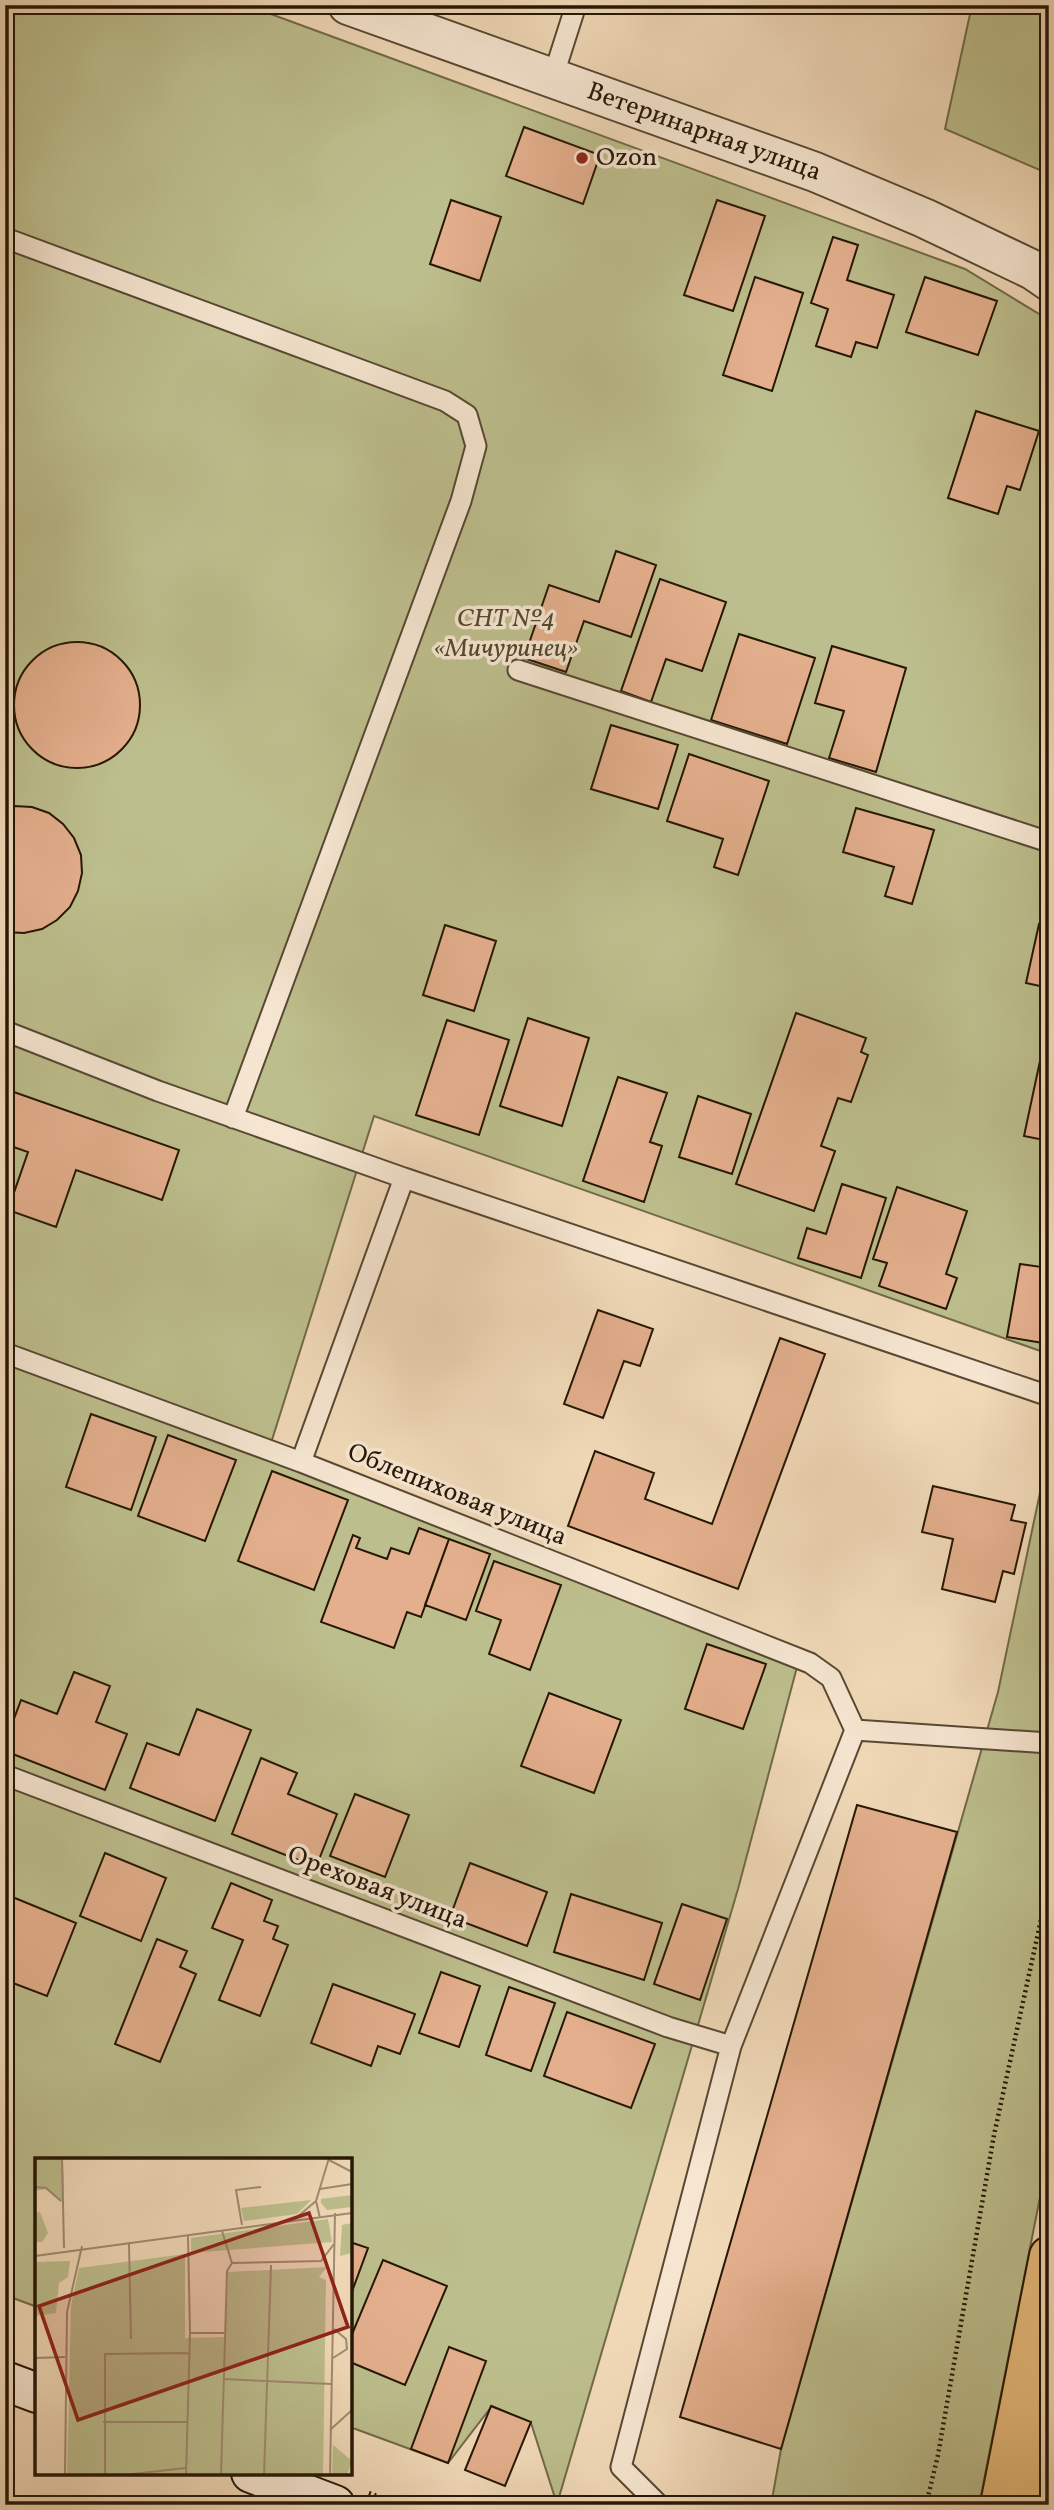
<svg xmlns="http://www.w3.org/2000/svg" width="1054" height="2510" font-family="Vollkorn,serif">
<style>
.green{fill:#bdbe8d;stroke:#716a49;stroke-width:2}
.building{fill:#e4af8d;stroke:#251705;stroke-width:2}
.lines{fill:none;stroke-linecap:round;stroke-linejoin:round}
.lane-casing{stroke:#584832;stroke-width:23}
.street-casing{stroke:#584832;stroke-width:42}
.secondary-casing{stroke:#251705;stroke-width:42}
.primary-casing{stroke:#251705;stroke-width:42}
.path{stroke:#251705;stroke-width:4.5;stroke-dasharray:2 3.5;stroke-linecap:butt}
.lane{stroke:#f6e6d1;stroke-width:19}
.street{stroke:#f6e6d1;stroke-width:38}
.secondary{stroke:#f6e6d1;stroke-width:38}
.primary{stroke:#e8bc7c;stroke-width:38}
.poi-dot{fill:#8f2418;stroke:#f6e6d1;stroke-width:2.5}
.labels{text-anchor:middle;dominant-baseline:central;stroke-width:7;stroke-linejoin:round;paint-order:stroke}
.street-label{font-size:26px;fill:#251705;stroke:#f6e6d1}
.poi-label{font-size:26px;fill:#251705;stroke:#f6e6d1;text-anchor:start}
.park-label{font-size:26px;font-style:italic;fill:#53492e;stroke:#f6e6d1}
.inset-road{fill:none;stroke:#9f8b70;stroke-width:2}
.view{fill:#8f2418;fill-opacity:0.15;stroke:#8f2418;stroke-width:3.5}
.inset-edge{fill:none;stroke:#251705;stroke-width:3.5}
</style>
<rect width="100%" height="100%" fill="#f1d9b8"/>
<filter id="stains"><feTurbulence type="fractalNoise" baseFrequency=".00286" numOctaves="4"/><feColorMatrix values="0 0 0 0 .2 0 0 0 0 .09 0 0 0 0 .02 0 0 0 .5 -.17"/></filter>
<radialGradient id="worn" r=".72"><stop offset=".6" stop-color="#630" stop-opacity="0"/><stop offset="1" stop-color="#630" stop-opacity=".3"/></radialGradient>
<path class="green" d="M5 5H246L965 269 1049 320V1354L374 1116 266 1459 732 1637 797 1667 738 1889 557 2504 531 2423 492 2406 448 2463 350 2427V2160H37V2307L5 2295Z
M972 5H1049V174L945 129Z
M1049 1450V2152L979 2505H771L781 2449 998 1692Z"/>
<path class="building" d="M524 127 600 155 583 204 506 176Z
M451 200 501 217 480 281 430 264Z
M717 200 765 216 733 311 684 295Z
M833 237 858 245 847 280 894 295 877 348 856 342 851 357 816 346 828 309 811 303Z
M755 277 803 293 772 391 723 375Z
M925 277 997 301 978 355 906 332Z
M976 411 1039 431 1020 490 1007 486 998 514 948 498Z
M616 551 656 565 631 637 584 621 566 672 524 658 549 585 599 602Z
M660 579 726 602 702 671 666 659 651 702 621 691Z
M739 634 815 658 787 744 711 720Z
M14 705a63 63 0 1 1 126 0a63 63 0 1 1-126 0Z
M832 646 906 668 876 772 829 758 844 711 815 703Z
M611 725 678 745 658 809 591 789Z
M689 754 769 781 738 875 714 867 723 839 667 821Z
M14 806 32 807 49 813 63 824 74 838 81 855 82 873 78 891 70 907 57 920 42 929 24 933 5 932V808Z
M856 808 934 830 912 904 885 896 894 867 843 852Z
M1039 924 1049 926V988L1026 983Z
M445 925 496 941 474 1011 423 995Z
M796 1013 866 1038 861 1052 868 1055 851 1102 838 1098 821 1146 835 1151 814 1211 736 1184Z
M528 1018 589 1038 562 1126 500 1106Z
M447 1020 509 1040 479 1135 416 1115Z
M1040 1061 1049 1063V1141L1024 1136Z
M618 1077 667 1093 650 1142 662 1146 644 1202 583 1181Z
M11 1091 179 1150 162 1200 76 1170 56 1227 8 1210 28 1152 5 1144V1106Z
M698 1096 751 1114 732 1174 679 1157Z
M842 1184 886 1198 861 1278 798 1258 807 1228 826 1234Z
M897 1187 967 1211 946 1274 957 1278 946 1309 879 1286 887 1263 873 1259Z
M1020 1264 1049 1268V1344L1007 1337Z
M598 1310 653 1329 640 1366 624 1361 603 1418 564 1404Z
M780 1338 825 1354 738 1589 568 1526 595 1451 654 1473 645 1499 712 1524Z
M91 1414 156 1437 131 1510 66 1487Z
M168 1435 236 1460 205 1541 138 1516Z
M272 1471 348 1500 314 1590 238 1561Z
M933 1486 1015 1505 1011 1520 1026 1523 1014 1574 1003 1571 995 1602 942 1589 953 1539 922 1532Z
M419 1528 449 1539 421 1617 407 1612 394 1648 321 1622 353 1535 360 1538 356 1548 387 1559 391 1548 409 1554Z
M449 1539 490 1554 466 1620 425 1605Z
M494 1561 561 1585 530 1670 489 1654 501 1620 476 1611Z
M707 1644 766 1664 743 1729 685 1709Z
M74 1672 110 1686 96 1722 127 1734 105 1790 5 1751V1743L21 1700 57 1714Z
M549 1693 621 1720 594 1793 521 1766Z
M197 1709 251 1730 215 1821 130 1788 147 1743 179 1755Z
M261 1758 297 1773 288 1794 337 1814 316 1867 232 1834Z
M355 1794 409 1815 385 1877 330 1856Z
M857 1805 957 1832 781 2449 680 2417Z
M105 1853 166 1878 141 1941 80 1916Z
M470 1863 547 1892 527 1946 450 1917Z
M231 1883 272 1900 264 1921 278 1926 273 1939 288 1945 260 2016 219 2000 243 1940 212 1928Z
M5 1894 76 1923 47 1996 5 1980Z
M571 1894 662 1923 644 1980 554 1952Z
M682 1904 727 1919 700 2000 654 1984Z
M157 1939 187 1951 180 1967 196 1974 160 2062 115 2044Z
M441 1972 480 1986 459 2047 419 2033Z
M333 1984 415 2014 400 2054 378 2046 371 2066 311 2043Z
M509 1987 555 2003 531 2071 486 2055Z
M567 2012 655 2044 631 2108 544 2076Z
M350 2242 368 2248 350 2297Z
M383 2260 447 2286 405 2385 350 2362V2339Z
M449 2347 486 2361 448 2463 411 2449Z
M491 2406 531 2422 505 2486 465 2470Z"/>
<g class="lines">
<g class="lane-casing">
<path id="lane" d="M553 77 576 5
M5 238 445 401 467 415 476 446 461 501 233 1118
M518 670 1049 842
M5 1031 158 1091 404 1178
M5 1353 301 1462 810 1663 831 1678 855 1730
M301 1462 404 1178 1049 1396
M855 1730 1049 1743
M5 1775 668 2027 731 2046
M659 2505 621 2467 731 2046 855 1730"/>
</g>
<g class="street-casing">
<g id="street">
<path id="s1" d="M348 5 815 172 924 218 1033 270 1049 281"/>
</g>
</g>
<g class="secondary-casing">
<path id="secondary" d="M5 2381 37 2393
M251 2473 335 2505"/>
</g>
<g class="primary-casing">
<path id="primary" d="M1000 2505 1049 2256
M1029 2505 1049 2406"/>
</g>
<path class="path" d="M369 2493 401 2505
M926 2505 938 2455 994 2135 1049 1883"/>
<use href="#lane" class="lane"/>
<use href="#street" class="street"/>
<use href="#secondary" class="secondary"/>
<use href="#primary" class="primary"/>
</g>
<circle class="poi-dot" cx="582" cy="158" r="7"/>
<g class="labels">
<g class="street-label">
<text stroke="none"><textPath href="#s1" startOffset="378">Ветеринарная улица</textPath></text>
<text transform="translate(457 1495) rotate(22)">Облепиховая улица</text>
<text transform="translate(377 1888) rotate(21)">Ореховая улица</text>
</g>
<g class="poi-label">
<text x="596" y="158">Ozon</text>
</g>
<g class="park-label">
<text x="506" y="619">СНТ №4<tspan x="506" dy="30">«Мичуринец»</tspan></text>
</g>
</g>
<g transform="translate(35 2158)">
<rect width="317" height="317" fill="#f1d9b8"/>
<path d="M0 0H28L29 46 11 31 0 33ZM317 37V49L292 52 286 45V41ZM276 42 262 56 209 63 206 50ZM5 54 13 75 7 84H0V55ZM293 61 297 84 156 95V80ZM317 65V95L305 98 307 67ZM150 96V180L190 179 193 114 292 109 284 119 291 122 288 317H32L36 148 44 110ZM35 103 33 119 24 125 21 155 0 158V104ZM298 287 317 303 312 317H297Z" fill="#bdbe8d"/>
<path class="inset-road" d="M27 0 29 90M294 2 317 14M0 29 11 30 26 43M285 31 317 26M261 60 281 43M285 60 281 43 294 0M207 67 201 32 226 29M187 73 197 105M153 78 155 175H189M94 86 96 181M0 98 317 55M197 105 286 103 299 86M0 200 30 199M298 200 312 191 311 181 299 171M188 221 297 226M68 264H152M295 272 317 252M30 317 32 154 47 88M70 317V196L154 195M88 317 151 310M151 317 155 175M186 317 192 113 197 105M229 317 236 107M295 317 300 55"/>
<path class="view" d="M274 55 313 169 43 262 4 148Z"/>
<rect width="317" height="317" class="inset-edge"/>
</g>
<rect width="1054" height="2510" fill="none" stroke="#f1d9b8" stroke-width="28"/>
<rect x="7" y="7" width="1040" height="2496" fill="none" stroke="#251705" stroke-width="3.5"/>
<rect x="14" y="14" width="1026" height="2482" fill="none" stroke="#251705" stroke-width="2"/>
<rect width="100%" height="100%" filter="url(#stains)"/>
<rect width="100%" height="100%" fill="url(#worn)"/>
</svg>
